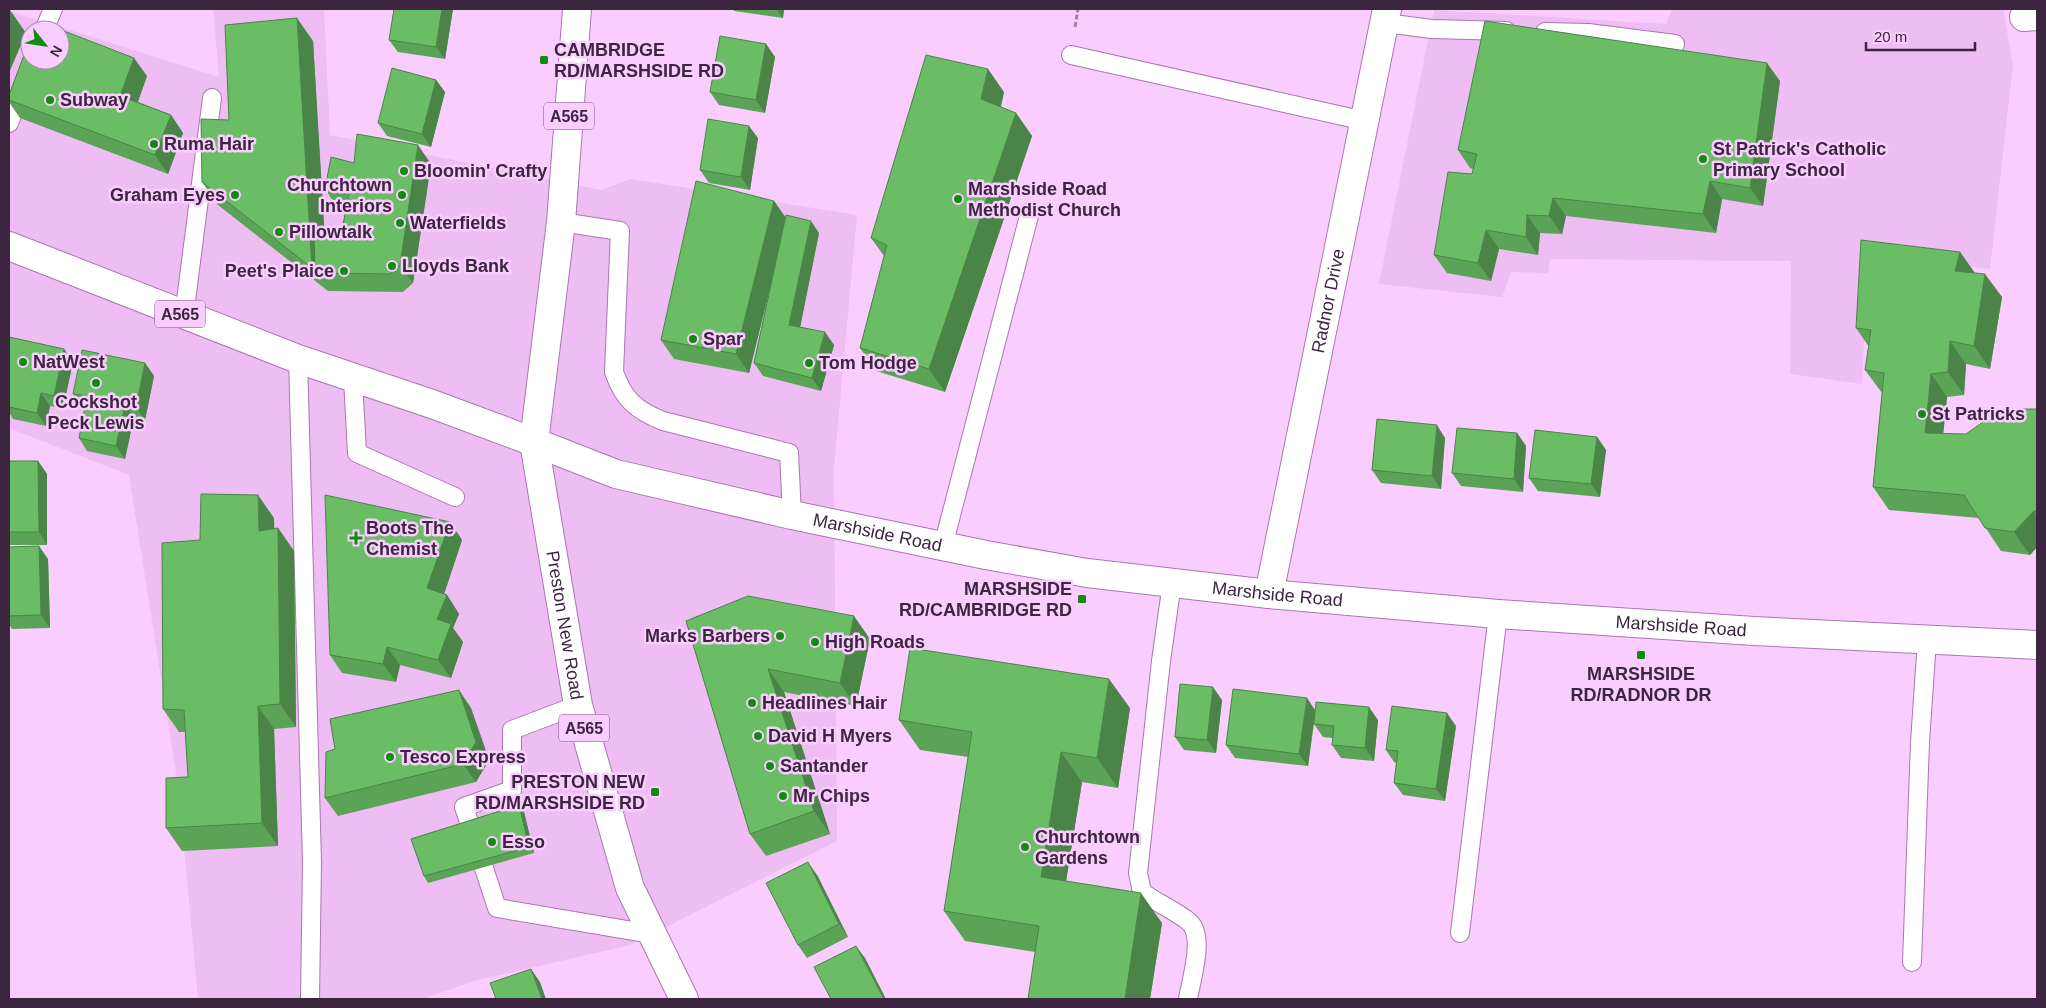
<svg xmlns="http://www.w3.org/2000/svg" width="2046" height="1008" font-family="Helvetica,sans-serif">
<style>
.built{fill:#edbdf3;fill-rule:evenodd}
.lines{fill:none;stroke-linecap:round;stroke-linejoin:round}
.lane-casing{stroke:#ab77b1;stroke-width:20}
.street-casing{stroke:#ab77b1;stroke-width:30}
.secondary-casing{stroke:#ab77b1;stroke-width:30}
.primary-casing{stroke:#ab77b1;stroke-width:30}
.highway-casing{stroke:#ab77b1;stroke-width:30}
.path{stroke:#a07ea4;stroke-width:3;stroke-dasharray:5 2.5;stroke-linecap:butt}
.lane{stroke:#fff;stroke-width:18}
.street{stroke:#fff;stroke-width:28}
.secondary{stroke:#fff;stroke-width:28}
.primary{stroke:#fff;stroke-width:28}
.highway{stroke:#fff;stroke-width:28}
.wall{fill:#5ba357}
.shaded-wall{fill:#4a8447}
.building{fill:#6abd65;stroke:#4a8447}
.poi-dot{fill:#118a11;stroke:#facdff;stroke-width:2}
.labels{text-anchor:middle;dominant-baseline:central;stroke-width:5;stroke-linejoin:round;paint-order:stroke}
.shield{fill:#facdff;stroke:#755879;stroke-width:1}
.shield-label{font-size:16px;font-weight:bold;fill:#3c263f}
.poi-label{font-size:18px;font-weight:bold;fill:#3c263f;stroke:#facdff;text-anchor:start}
.street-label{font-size:18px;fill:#3c263f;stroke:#facdff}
</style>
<rect width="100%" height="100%" fill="#facdff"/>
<path class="built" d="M213 9H324L330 135 601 190 631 179 857 215 834 468 837 841 630 945 474 981 423 999H198L179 792 129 475 9 428V11L219 77ZM30 30H60V60H30Z
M1672 9H2003L2013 65 1990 269 1868 254 1862 384 1790 374 1791 261 1550 259 1548 273 1511 272 1502 297 1379 284 1434 10 1666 24Z"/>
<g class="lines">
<g class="lane-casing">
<path id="lane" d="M1385 23 1432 29 1506 31
M44 30 53 9
M1545 32 1588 33 1675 44
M1071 55 1365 121
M9 123 33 60
M561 222 620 231 614 372C624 400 636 410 663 421L789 453 792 515
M184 316 212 98
M298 359 312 862 310 999
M353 379 357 453 455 497
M943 546 1030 212
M1172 583 1161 661 1138 873 1142 892C1157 903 1174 910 1188 921 1206 934 1191 980 1188 999
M578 705 512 730V790L464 807 497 908 651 934
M1460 933 1498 614
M1912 962 1920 742 1927 640"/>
</g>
<g class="street-casing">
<g id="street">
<path d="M2024 17 2037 16"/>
<path id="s1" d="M1269 594 1387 9"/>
</g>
</g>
<g class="secondary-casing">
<g id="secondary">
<path id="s2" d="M534 442 616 474 792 515 986 555 1087 573 1269 594 1498 614 1754 631 2037 645"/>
</g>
</g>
<g class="primary-casing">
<path id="primary" d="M9 246 298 359 432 404 534 442"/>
</g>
<g class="highway-casing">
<g id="highway">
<path id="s3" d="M577 9 561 222 534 442 578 705 630 888 684 999"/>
</g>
</g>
<path class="path" d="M1075 27 1078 9"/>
<use href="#lane" class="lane"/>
<use href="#street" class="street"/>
<use href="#secondary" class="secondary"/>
<use href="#primary" class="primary"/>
<use href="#highway" class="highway"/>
</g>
<path class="wall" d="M394 9H453L445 59 398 52 389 40Z
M733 9H784L783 18 734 11Z
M313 41 324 230H342L346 209 338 208 325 189 354 163 431 164 413 283 403 292 328 291 218 205 202 182 229 120Z
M766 44 775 57 765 113 719 105 710 92Z
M51 64 147 76 138 102 171 115 183 133 168 174 20 118 9 102V95Z
M436 80 445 92 431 147 387 136 378 123Z
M1780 81 1763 206 1722 199 1716 233 1566 216 1562 234 1540 233 1538 255 1499 249 1491 281 1447 273 1434 255 1472 174 1473 169 1470 168 1458 150Z
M1004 92 1001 107 1016 113 1032 136 945 392 876 371 860 348 884 256 871 238Z
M758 138 750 190 709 183 700 170Z
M774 201 786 218 819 233 800 327 834 345 821 391 763 376 754 363 775 267 749 373 674 359 661 340Z
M1960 252 1975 273 2002 297 1990 369 1966 364 1964 395 1947 397 1943 434H1966L2037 410V547L2030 555 2001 551 1979 518 1889 510 1873 487 1882 393 1865 370 1869 347 1856 328Z
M9 337 64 349 73 362 63 408 50 406 46 426 13 419 9 412Z
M145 363 154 376 145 420 134 417 125 459 87 451 79 438 85 407 82 406 73 394Z
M1517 433 1526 446 1523 492 1461 486 1452 473Z
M1597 437 1606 450 1600 497 1538 491 1529 478Z
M1445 438 1441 489 1381 483 1372 470Z
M9 461H38L47 474V545H9Z
M274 518V529L278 528 294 551 296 727 274 729 278 846 182 851 166 828 188 777 185 732H179L163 709 200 540Z
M450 522 462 540 444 594 447 595 459 614 453 628 463 642 451 678 400 665 396 682 342 673 330 655Z
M9 547 48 559 50 628 12 629 9 624Z
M686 621 870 639 856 706 784 692 830 834 766 856 750 834Z
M1222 700 1216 753 1184 750 1175 737Z
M471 708 489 760 476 782 338 816 325 798Z
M1130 708 1118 788 1082 782 1066 881 1162 923 1150 999H1028L1035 952 965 941 944 911 968 757 920 750 899 720Z
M1315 710 1378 720 1374 761 1341 758 1332 745V738L1323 737 1314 724 1308 766 1235 758 1226 745Z
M1456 726 1445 801 1403 795 1394 783 1396 763 1394 762 1386 750Z
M524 812 534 853 428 883 424 876Z
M817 875 848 937 807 958 798 945Z"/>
<path class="shaded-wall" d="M442 9H453L445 59 436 47Z
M776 9H784L783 18Z
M10 10 26 33 9 73V13Z
M297 18 313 41 327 273H315L312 268Z
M766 44 775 57 765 113 756 100Z
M134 58 147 76 133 114 120 96Z
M1767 63 1780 81 1763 206 1750 188Z
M988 69 1004 92 997 122 981 99Z
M436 80 445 92 431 147 422 134Z
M1016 113 1032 136 945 392 929 369Z
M171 115 183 133 168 174 155 155Z
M749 126 758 138 750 190 741 177Z
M418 145 431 164 413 283 400 265Z
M1710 181 1722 199 1716 233 1703 214Z
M1553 198 1566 216 1562 234 1549 216Z
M774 201 787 220 749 373 736 354Z
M1527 215 1540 233 1538 255 1526 237Z
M811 221 819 233 798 338 789 325Z
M1486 230 1499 249 1491 281 1478 263Z
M1960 252 1976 275 1955 271Z
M1985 274 2002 297 1990 369 1974 346Z
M825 332 834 345 821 391 812 378Z
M1950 341 1966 364 1964 395 1948 372Z
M64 349 73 362 63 408 54 396Z
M145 363 154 376 145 420 136 407Z
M1931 374 1947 397 1941 456 1925 433Z
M41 393 50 406 46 426 37 413Z
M125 405 134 417 125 459 116 446Z
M1437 425 1445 438 1441 489 1432 476Z
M1517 433 1526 446 1523 492 1514 479Z
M1597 437 1606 450 1600 497 1591 484Z
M38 461 47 474V545L39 532Z
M258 495 274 518 275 554 259 531Z
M2034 511 2037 516V547L2030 555 2014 532Z
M450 522 462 540 440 606 427 588Z
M278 528 294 551 296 727 280 704Z
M39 546 48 559 50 628 41 615Z
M447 595 459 614 453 628 463 642 451 678 438 660 437 619Z
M854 616 870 639 856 706 840 683Z
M387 647 400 665 396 682 383 664Z
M768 669 784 692 830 834 814 811Z
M1109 679 1130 708 1118 788 1097 758Z
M1213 687 1222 700 1216 753 1207 740Z
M459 690 471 708 489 760 476 782 463 764Z
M1307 698 1315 710 1308 766 1299 754Z
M258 706 274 729 278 846 262 823Z
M1369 707 1378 720 1374 761 1365 748Z
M1447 713 1456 726 1445 801 1436 789Z
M1061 752 1082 782 1062 907 1041 877Z
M519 805 524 812 534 853 529 847Z
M808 862 817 875 848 937 839 924Z
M1141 893 1162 923 1150 999H1125Z
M856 946 865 958 886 999H884Z
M531 969 540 982 546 999H542Z"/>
<path class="building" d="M394 9H442L436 47 389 40Z
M297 18 312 268 202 182 201 119 229 120 225 25Z
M1485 21 1767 63 1750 188 1710 181 1703 214 1553 198 1549 216 1527 215 1526 237 1486 230 1478 263 1434 255 1448 172 1472 174 1477 154 1458 150Z
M64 31 134 58 120 96 171 115 155 155 9 100V95L24 55 30 57V60H39L51 64 52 60H60V40Z
M720 36 766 44 756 100 710 92Z
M926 55 988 69 981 99 1016 113 929 369 860 348 887 245 871 238Z
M392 68 436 80 422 134 378 123Z
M708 119 749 126 741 177 700 170Z
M357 134 418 145 400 265 390 274 315 273 314 230H342L349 194 325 189 331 157 354 163Z
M696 181 774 201 736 354 661 340Z
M786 215 811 221 789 325 825 332 812 378 754 363Z
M1861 240 1960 252 1955 271 1985 274 1974 346 1950 341 1948 372 1931 374 1925 433 1966 434 1983 422 1989 409H2037V511H2034L2014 532 1985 528 1964 495 1873 487 1884 373 1865 370 1871 330 1856 328Z
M9 337 64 349 54 396 41 393 37 413 9 407Z
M82 350 145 363 136 407 125 405 116 446 79 438 87 396 73 394Z
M1377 419 1437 425 1432 476 1372 470Z
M1457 428 1517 433 1514 479 1452 473Z
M1535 430 1597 437 1591 484 1529 478Z
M9 461H38L39 532H9Z
M201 494 258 495 259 531 278 528 280 704 258 706 262 823 166 828V778L188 777 184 710 163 709 162 543 200 540Z
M325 495 450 522 427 588 447 595 437 619 451 624 438 660 387 647 383 664 330 655Z
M39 546 41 615 9 616V547Z
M748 596 854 616 840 683 768 669 814 811 750 834 686 621Z
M910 648 1109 679 1097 758 1061 752 1041 877 1141 893 1125 999H1028L1039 926 944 911 972 732 899 720Z
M1180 684 1213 687 1207 740 1175 737Z
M1233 689 1307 698 1299 754 1226 745Z
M459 690 476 742 463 764 325 798 326 752 335 749 330 719Z
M1316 702 1369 707 1365 748 1332 745 1334 726 1314 724Z
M1392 706 1447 713 1436 789 1394 783 1398 751 1386 750Z
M519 805 529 847 424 876 411 839Z
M808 862 839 924 798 945 766 883Z
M856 946 884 999H831L814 967Z
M531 969 542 999H496L490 983Z"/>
<g class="poi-dot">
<rect x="539" y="55" width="10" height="10" rx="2.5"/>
<circle cx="50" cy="100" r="5"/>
<circle cx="154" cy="144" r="5"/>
<circle cx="1703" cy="159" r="5"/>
<circle cx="404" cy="171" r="5"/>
<circle cx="235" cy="195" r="5"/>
<circle cx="402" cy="195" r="5"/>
<circle cx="958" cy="199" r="5"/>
<circle cx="400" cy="223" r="5"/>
<circle cx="279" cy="232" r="5"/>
<circle cx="392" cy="266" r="5"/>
<circle cx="344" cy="271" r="5"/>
<circle cx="693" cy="339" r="5"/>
<circle cx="23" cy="362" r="5"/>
<circle cx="809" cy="363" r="5"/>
<circle cx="96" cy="383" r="5"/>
<circle cx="1922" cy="414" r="5"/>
<path d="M353.5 530.5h5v5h5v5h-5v5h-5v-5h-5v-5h5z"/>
<rect x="1077" y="594" width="10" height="10" rx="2.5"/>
<circle cx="780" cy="636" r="5"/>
<circle cx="815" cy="642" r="5"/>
<rect x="1636" y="650" width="10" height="10" rx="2.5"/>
<circle cx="752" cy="703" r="5"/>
<circle cx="758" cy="736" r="5"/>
<circle cx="390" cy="757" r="5"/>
<circle cx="770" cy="766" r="5"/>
<rect x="650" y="787" width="10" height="10" rx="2.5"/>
<circle cx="783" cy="796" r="5"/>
<circle cx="492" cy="842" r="5"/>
<circle cx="1025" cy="847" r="5"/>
</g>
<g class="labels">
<g class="shield">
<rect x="544" y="102.5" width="50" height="27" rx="4"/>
<rect x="155" y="300.5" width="50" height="27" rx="4"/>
<rect x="559" y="714.5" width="50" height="27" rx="4"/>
</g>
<g class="shield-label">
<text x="569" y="116">A565</text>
<text x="180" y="314">A565</text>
<text x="584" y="728">A565</text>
</g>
<g class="poi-label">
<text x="554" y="50">CAMBRIDGE<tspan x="554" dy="21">RD/MARSHSIDE RD</tspan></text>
<text x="60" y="100">Subway</text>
<text x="164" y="144">Ruma Hair</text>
<text x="1713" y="149">St Patrick's Catholic<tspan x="1713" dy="21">Primary School</tspan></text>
<text x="414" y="171">Bloomin' Crafty</text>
<text x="392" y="185" text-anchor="end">Churchtown<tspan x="392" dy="21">Interiors</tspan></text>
<text x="968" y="189">Marshside Road<tspan x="968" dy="21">Methodist Church</tspan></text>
<text x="225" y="195" text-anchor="end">Graham Eyes</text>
<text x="410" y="223">Waterfields</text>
<text x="289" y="232">Pillowtalk</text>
<text x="402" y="266">Lloyds Bank</text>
<text x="334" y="271" text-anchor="end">Peet's Plaice</text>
<text x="703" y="339">Spar</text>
<text x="33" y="362">NatWest</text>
<text x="819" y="363">Tom Hodge</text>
<text x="96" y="402" text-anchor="middle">Cockshot<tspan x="96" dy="21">Peck Lewis</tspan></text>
<text x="1932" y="414">St Patricks</text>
<text x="366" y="528">Boots The<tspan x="366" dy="21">Chemist</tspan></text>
<text x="1072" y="589" text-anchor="end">MARSHSIDE<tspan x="1072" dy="21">RD/CAMBRIDGE RD</tspan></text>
<text x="770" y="636" text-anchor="end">Marks Barbers</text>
<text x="825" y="642">High Roads</text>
<text x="1641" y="674" text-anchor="middle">MARSHSIDE<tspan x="1641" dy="21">RD/RADNOR DR</tspan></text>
<text x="762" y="703">Headlines Hair</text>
<text x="768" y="736">David H Myers</text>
<text x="400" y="757">Tesco Express</text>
<text x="780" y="766">Santander</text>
<text x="645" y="782" text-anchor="end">PRESTON NEW<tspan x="645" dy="21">RD/MARSHSIDE RD</tspan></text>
<text x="793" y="796">Mr Chips</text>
<text x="1035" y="837">Churchtown<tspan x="1035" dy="21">Gardens</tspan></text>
<text x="502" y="842">Esso</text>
</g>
<g class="street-label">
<text stroke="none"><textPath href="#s1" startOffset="299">Radnor Drive</textPath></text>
<text stroke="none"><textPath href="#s2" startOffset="356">Marshside Road</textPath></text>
<text stroke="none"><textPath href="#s2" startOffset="761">Marshside Road</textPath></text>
<text stroke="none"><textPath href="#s3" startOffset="621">Preston New Road</textPath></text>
<text stroke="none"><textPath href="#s2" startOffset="1166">Marshside Road</textPath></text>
</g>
</g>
<rect width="2046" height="1008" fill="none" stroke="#3c263f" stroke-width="20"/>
<g transform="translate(45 45) rotate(120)"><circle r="24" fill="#facdff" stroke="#ae8ab2"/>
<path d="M0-4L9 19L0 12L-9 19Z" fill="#118a11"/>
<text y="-8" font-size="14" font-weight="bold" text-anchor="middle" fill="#3c263f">N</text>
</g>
<path d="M1866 42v8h109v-8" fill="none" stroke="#3c263f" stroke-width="2.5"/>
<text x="1874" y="42" font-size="15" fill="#3c263f" stroke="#facdff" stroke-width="4" paint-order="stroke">20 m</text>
</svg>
